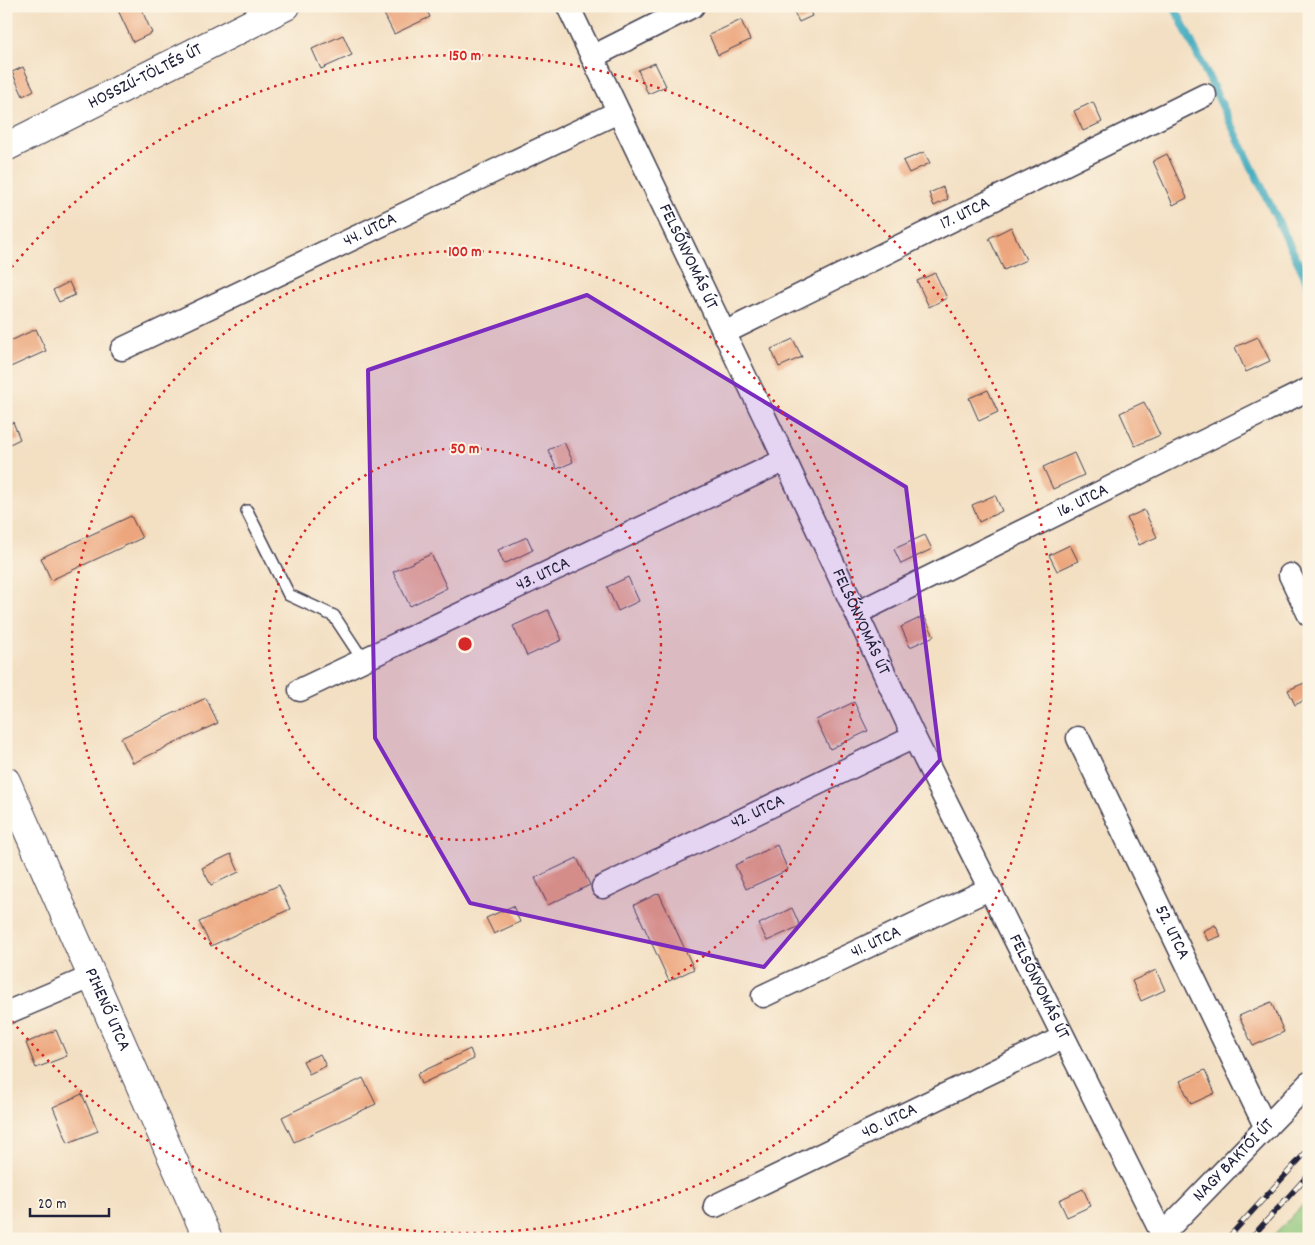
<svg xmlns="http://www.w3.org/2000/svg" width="1315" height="1245" font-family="Dekko,sans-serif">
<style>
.green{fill:#8ec67a;stroke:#58745a}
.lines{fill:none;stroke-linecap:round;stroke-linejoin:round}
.stream{stroke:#3fabbf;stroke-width:8}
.building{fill:#eca57c}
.service-casing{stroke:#413e4f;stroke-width:14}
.minor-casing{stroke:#413e4f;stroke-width:25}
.tertiary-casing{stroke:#413e4f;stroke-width:30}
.service{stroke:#fff;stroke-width:11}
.minor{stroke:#fff;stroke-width:22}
.tertiary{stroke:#fff;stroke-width:28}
.rail-casing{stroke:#22223b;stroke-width:5.5}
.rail{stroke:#fcf5e5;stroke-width:4;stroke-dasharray:11;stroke-linecap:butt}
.marked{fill:#7b2cbf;fill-opacity:0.2;stroke:#7b2cbf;stroke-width:4;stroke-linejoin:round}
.ring{fill:none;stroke:#d62828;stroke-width:2.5;stroke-dasharray:2.5 5}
.labels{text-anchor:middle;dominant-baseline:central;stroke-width:4;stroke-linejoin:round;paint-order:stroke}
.street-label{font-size:18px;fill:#22223b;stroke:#fcf5e5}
.centre{fill:#d62828;stroke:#fcf5e5;stroke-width:2.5}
.ring-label{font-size:15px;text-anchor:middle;font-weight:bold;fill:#d62828;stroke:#fcf5e5;stroke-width:4;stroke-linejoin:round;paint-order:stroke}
</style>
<rect width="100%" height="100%" fill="#fcf5e5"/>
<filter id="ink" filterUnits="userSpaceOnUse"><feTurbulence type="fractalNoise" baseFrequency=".02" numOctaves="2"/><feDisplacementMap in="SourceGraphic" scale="10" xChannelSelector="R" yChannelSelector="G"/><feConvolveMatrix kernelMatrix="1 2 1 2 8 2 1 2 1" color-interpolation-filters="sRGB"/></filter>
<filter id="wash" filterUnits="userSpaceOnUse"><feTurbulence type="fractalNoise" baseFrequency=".0096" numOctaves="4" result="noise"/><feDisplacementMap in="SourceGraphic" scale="20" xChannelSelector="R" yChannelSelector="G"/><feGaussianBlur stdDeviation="1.12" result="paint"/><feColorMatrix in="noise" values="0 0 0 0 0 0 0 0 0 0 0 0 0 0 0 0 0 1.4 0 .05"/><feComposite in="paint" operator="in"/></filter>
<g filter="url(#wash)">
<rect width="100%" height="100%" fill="#f3dfc2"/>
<path class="green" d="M1309 1198V1239H1271Z"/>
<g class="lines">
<path class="stream" d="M1174 6 1309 285"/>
</g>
<g id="blocks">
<path class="building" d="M116 6H140L152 33 133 42Z
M399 6H425L430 17 394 34 384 14Z
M791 6H808L812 16 799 22Z
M741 20 750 40 718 55 709 35Z
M343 35 352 55 321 69 312 49Z
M655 63 666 86 648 94 638 70Z
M23 67 34 90 23 96 12 72Z
M1093 102 1102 122 1083 131 1074 111Z
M924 152 930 163 909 173 903 161Z
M1167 154 1187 198 1173 205 1153 161Z
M943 187 948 199 934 206 929 193Z
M1011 227 1026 260 1004 270 989 238Z
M935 273 947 298 929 307 917 281Z
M69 282 75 295 59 302 53 290Z
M36 329 46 351 6 369V343Z
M1258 337 1270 361 1246 372 1235 347Z
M793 339 802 357 779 367 771 349Z
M988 390 998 412 979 421 969 398Z
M1144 402 1160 435 1135 446 1120 413Z
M13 422 20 439 6 446V426Z
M564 442 573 462 557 469 548 450Z
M1074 453 1084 475 1053 489 1043 467Z
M995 495 1002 511 979 522 972 505Z
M1144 510 1157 537 1139 545 1127 518Z
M131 516 142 538 51 580 41 558Z
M925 535 932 549 901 564 894 549Z
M527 537 533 550 504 564 498 550Z
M1070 545 1078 561 1057 571 1049 555Z
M431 554 447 588 410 606 393 572Z
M628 577 639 601 618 611 607 587Z
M548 610 562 640 527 656 513 626Z
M924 616 934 636 910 647 901 627Z
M1309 681V698L1295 705 1288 690Z
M206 698 218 723 133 763 121 738Z
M854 702 868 731 830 749 816 720Z
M777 845 788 870 746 889 735 865Z
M231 854 239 872 211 885 202 868Z
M577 858 590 885 548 905 535 878Z
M279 885 290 909 211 946 199 922Z
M659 893 694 969 669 981 634 905Z
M513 906 520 922 494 934 486 918Z
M792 908 800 926 767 941 759 924Z
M1215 925 1221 936 1208 941 1203 931Z
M1156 970 1165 990 1141 1001 1132 981Z
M1271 1002 1284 1032 1253 1046 1239 1016Z
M56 1030 67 1056 36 1068 26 1043Z
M470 1049 474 1059 421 1084 417 1074Z
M320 1054 326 1066 309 1074 303 1061Z
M1205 1070 1215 1093 1191 1104 1180 1081Z
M363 1078 376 1104 294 1142 282 1117Z
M82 1094 98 1131 68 1143 53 1107Z
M1083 1189 1091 1206 1067 1217 1059 1200Z"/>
</g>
</g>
<g filter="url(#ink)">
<use href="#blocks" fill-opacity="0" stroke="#413e4f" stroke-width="1"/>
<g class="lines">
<g class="service-casing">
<path id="service" d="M247 511 289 595 334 616 363 660"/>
</g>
<g class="minor-casing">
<g id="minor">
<path id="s1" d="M568 6 785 460 914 737 1162 1234"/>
<path d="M592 57 693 6"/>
<path id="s2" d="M724 333 1205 95"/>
<path id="s3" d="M122 349 618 112"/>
<path d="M1290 575 1309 615"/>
<path id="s4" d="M857 613 1309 389"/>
<path id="s5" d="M300 690 785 460"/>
<path id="s6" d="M1078 738 1266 1128"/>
<path id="s7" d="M603 887 914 737"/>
<path id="s8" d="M763 996 989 889"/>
<path d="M6 1013 91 977"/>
<path id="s9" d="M715 1206 1062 1038"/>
<path id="s10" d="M1158 1239 1309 1083"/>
</g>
</g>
<g class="tertiary-casing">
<g id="tertiary">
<path id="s11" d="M6 147 286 6"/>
<path id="s12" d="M6 781 208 1239"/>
</g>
</g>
<use href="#service" class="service"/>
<use href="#minor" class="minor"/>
<use href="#tertiary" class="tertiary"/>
<g class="rail-casing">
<path id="rail" d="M1227 1239 1309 1149
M1250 1239 1309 1174"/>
</g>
<use href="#rail" class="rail"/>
</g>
</g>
<path class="marked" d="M587 295 906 487 940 760 764 967 470 903 375 738 368 370Z"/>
<g class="ring">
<circle cx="465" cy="644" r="196"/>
<circle cx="465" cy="644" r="393"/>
<path d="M7 273A589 589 0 1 1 7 1015"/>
</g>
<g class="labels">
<g class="street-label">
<text stroke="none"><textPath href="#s11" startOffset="156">HOSSZÚ-TÖLTÉS ÚT</textPath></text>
<text stroke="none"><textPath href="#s2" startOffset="269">17. UTCA</textPath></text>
<text stroke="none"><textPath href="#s3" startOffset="275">44. UTCA</textPath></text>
<text stroke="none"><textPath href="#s1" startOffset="278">FELSŐNYOMÁS ÚT</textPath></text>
<text stroke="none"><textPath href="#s4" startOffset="252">16. UTCA</textPath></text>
<text stroke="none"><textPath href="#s5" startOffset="269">43. UTCA</textPath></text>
<text stroke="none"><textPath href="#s1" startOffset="682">FELSŐNYOMÁS ÚT</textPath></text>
<text stroke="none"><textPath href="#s7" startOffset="172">42. UTCA</textPath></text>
<text stroke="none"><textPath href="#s6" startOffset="216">52. UTCA</textPath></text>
<text stroke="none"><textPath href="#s8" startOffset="125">41. UTCA</textPath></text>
<text stroke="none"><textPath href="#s1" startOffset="1088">FELSŐNYOMÁS ÚT</textPath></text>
<text stroke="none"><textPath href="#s12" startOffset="250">PIHENŐ UTCA</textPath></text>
<text stroke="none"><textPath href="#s9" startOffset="194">40. UTCA</textPath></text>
<text stroke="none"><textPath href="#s10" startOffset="109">NAGY BAKTÓI ÚT</textPath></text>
</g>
</g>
<circle cx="465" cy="644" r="8" class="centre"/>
<g class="ring-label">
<text x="465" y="60">150 m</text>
<text x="465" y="256">100 m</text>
<text x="465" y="453">50 m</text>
</g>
<rect width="1315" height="1245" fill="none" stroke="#fcf5e5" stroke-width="25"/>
<path d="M30 1208v8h79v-8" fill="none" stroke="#22223b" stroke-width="2.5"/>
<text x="38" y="1208" font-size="15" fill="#22223b" stroke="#fcf5e5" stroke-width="4" paint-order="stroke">20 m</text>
</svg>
